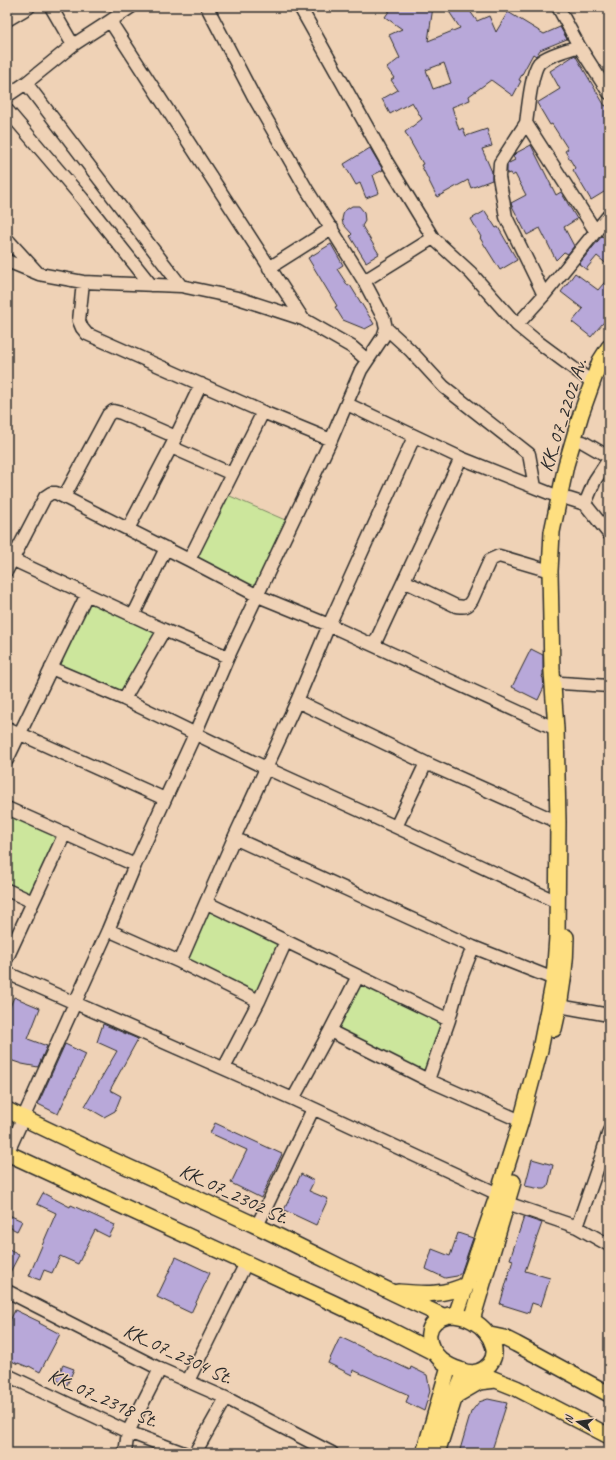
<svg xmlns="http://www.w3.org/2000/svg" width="616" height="1460" font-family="Caveat,sans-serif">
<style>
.green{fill:#cce69c;stroke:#7c8864}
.building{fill:#b8a8d9;stroke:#2b2b2b;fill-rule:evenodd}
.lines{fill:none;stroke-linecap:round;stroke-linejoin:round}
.minor-casing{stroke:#2b2b2b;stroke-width:15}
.major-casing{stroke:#2b2b2b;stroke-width:18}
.minor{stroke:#efd2b6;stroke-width:12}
.major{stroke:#fedf80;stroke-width:15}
.labels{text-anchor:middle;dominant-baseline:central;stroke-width:3;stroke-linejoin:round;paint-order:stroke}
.street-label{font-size:20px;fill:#2b2b2b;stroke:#efd2b6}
</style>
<rect width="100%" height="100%" fill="#efd2b6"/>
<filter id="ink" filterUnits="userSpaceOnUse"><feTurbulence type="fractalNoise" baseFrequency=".025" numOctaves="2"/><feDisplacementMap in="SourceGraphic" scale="8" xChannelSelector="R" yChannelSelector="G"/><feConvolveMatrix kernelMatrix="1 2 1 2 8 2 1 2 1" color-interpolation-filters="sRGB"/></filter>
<g filter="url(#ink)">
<path class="green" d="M223 493 292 523 258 596 189 560Z
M87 594 164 630 124 699 51 668Z
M7 808 65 833 33 902 7 890Z
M207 903 286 941 259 1001 180 962Z
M358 976 449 1020 428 1080 330 1031Z"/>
<path class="building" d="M392 7H433L428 41 460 28 446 7H467L477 21 489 16 496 32 508 12 544 34 560 27 567 39 540 50 536 56 533 54 519 80 521 81 513 96 491 80 469 96 470 100 452 107 459 130 463 128 466 136 487 129 492 146 482 149 492 172V180L471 188 468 180 437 197 421 165 423 164 405 132 422 119 412 102 390 114 382 99 398 90 391 80 394 78 387 68 400 58 389 35 402 29 385 17ZM444 63 451 83 433 89 426 70Z
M575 55 605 106 609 104V189L591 200 573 170 575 168 565 151 568 149 552 124 550 125 537 103 560 89 550 71Z
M531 145 556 195 561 192 577 219 564 227 574 246 568 254 564 252 556 260 540 228 527 235 512 206 511 203 526 195 515 174 512 176 510 173 507 174V165L509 163 515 160 513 156 516 153Z
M370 148 383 170 373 175 379 193 366 198 360 183 356 185 344 164Z
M352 206H359L364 212 365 221 362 226 379 254 366 262 350 236 352 234 343 224 342 219 344 211Z
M485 211 496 228 498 227 517 260 500 270 480 238 481 237 471 219Z
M602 236 609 242V266L597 256 587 268V270L579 264Z
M331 244 343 265 337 269 348 286 350 285 374 324 365 329 343 320 335 307 337 306 308 258Z
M575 273 598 290 609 277V316L591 337 572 322 583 309 561 292Z
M531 649 543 655V674L542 677 543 678 544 687 538 700 512 687Z
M14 997 40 1008 28 1039 47 1046 38 1067 22 1064 7 1059V1014Z
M103 1024 138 1039 110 1090 121 1096 115 1111 104 1117 85 1106 117 1051 97 1042Z
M65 1044 86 1054 58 1114 38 1104Z
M215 1123 282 1154 261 1198 231 1183 247 1150 210 1133Z
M532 1159 553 1165 548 1187 545 1189H541L525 1186Z
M301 1174 314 1181 309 1191 328 1199 316 1225 284 1210Z
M43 1193 70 1207 71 1205 115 1225 109 1237 95 1230 78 1264 60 1256 52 1273 44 1270 40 1280 29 1276 56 1213 37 1204Z
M7 1214 22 1221 17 1231 7 1226Z
M524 1217 542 1223 525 1271 550 1278 541 1306 532 1303 529 1313 500 1304 513 1260 510 1259Z
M458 1233 473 1238 461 1273 457 1276 445 1278 426 1269 432 1249 450 1256Z
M7 1249 19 1255 7 1278Z
M176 1257 210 1273 191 1313 157 1297Z
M15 1310 40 1322 39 1323 60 1334 40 1372 29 1366 28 1367 18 1363V1364L7 1359V1327Z
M340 1337 410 1370 411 1367 427 1375 430 1391 424 1411 406 1402 409 1395 353 1370 352 1375 328 1363Z
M63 1365 74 1369 67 1385 56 1380Z
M488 1399 507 1403 491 1453H459L471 1412 479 1402Z"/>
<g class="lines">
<g class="minor-casing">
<path id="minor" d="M51 7 73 45
M131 7 110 21 303 319
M300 7 385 159 433 238 471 273 517 325 534 339 592 382
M558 7 579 46 609 93
M7 20 29 7
M579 46C568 50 547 55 539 63 531 73 528 110 526 123L596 232
M26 83 181 286
M7 96 26 83 73 45 110 21
M7 110 82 198 151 285
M526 123 500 163 499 177 506 217 544 295 609 215
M7 239 37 272
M7 261 39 274 83 282 181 286 238 298 303 319 352 347 367 360
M269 268 332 228
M364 281 433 238
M83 282 79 321 82 328 87 334 263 412 331 440
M517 325 544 295
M386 328 410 350 444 387 529 454 535 487
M347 404 461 458 559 497
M583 442 609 457
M171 447 232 474
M64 497 108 415 113 411 121 413 176 437
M569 499 585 504 609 534
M585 504 595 480 609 459
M128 529 171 447 201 384
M7 557 164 630 228 657
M189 560 263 412
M7 570 45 497 51 493H56L189 560 258 596 329 625 556 729
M404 581 456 606C464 607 467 608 472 600L490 560 499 556 550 571
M133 616 166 548
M374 645 461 458
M51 668 124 699 266 768 396 827 557 902
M561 683 609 686
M124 699 164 630
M297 701 426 763 558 822
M7 728 165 799
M7 760 87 594
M7 808 135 865
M396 827 426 763
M234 838 473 947 554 979
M7 890 33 902
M207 903 449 1020
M108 930 180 962 259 1001
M7 958 65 833
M180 962 234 838 297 701 329 625 414 437
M7 973 75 1003 108 930 135 865 195 734 228 657 331 440 361 370 383 337 386 328 384 319 364 281 307 190 255 99 207 7
M559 1006 609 1015
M330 1031 428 1080 521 1121
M224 1068 259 1001 286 941
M428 1080 449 1020 459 983 473 947
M293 1099 330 1031 358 976
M7 1154 75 1003 293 1099 498 1194
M507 1203 577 1227 609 1245
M257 1226 313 1109
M577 1227 601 1158 609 1131
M7 1291 160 1369 226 1398 332 1453
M7 1375 128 1432 184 1453
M188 1381 246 1263
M125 1453 128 1432 160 1369
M195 1453 226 1398"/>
</g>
<g class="major-casing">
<path id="major" d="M554 1029C561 999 566 968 566 937
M7 1110C89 1151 174 1187 257 1226 320 1256 380 1288 443 1316
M7 1153 331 1302 384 1327 435 1353
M398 1292C423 1294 445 1296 468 1284
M449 1315C457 1315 466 1317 473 1321 493 1332 506 1361 478 1372 472 1374 465 1372 460 1370 453 1368 447 1365 441 1360 424 1344 423 1321 449 1315Z
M456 1315 498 1194 521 1121 540 1050 554 979 557 937 558 822 556 729 552 671 550 571 552 532 566 465 581 414 600 361 609 347
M472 1320 513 1182
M490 1335 504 1338 516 1344 609 1394
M476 1372 516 1388 609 1436
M455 1396 479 1382 496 1380
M424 1453 449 1366
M437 1453 455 1396 465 1372"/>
</g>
<use href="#minor" class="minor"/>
<use href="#major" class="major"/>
</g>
</g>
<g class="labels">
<g class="street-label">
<text transform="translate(563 415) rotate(-72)">KK_07_2202 Av.</text>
<text transform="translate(234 1194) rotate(25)">KK_07_2302 St.</text>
<text transform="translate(178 1354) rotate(25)">KK_07_2304 St.</text>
<text transform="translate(103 1398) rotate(24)">KK_07_2318 St.</text>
</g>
</g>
<rect width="616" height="1460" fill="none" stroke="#efd2b6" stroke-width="24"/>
<rect x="12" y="12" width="592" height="1436" fill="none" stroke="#2b2b2b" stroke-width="1.5" filter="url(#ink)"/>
<g transform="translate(578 1422) rotate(283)" stroke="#efd2b6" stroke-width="3" paint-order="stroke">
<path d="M0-3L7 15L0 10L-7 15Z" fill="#2b2b2b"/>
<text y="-6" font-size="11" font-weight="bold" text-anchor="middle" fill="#2b2b2b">N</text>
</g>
</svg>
